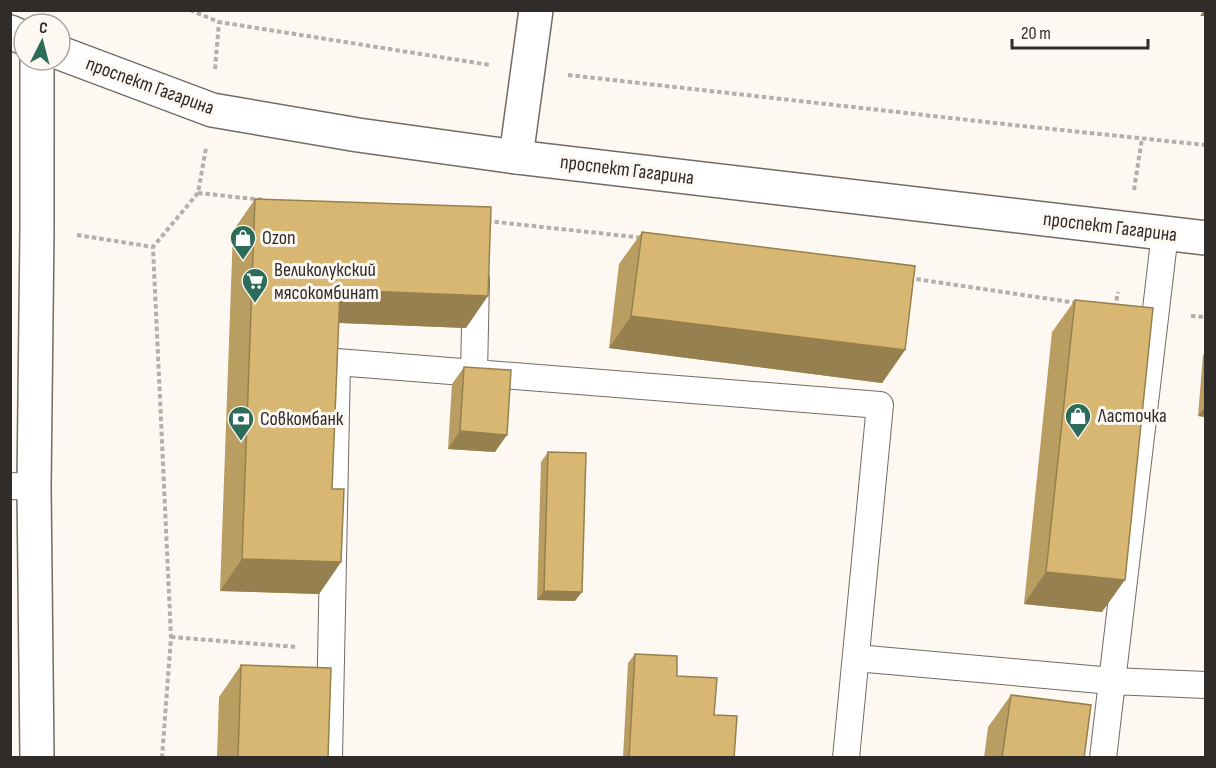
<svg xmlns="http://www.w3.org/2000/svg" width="1216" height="768" font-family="'Sofia Sans Condensed',sans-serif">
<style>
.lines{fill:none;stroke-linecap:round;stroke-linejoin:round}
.service-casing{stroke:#726b65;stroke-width:28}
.minor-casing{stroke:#726b65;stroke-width:36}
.secondary-casing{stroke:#726b65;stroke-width:36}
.path{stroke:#b4afab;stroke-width:4;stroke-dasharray:4.5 3;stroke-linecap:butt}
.service{stroke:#fff;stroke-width:26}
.minor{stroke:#fff;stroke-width:33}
.secondary{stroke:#fff;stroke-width:33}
.wall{fill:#b99d61}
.shaded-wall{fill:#96804f}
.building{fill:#d7b771;stroke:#96804f;stroke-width:1.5}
.labels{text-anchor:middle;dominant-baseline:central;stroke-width:6;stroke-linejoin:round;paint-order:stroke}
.street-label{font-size:20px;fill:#2f2c2a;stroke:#fef8f2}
.poi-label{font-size:20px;fill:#2f2c2a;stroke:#fef8f2;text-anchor:start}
</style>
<rect width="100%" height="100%" fill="#fef8f2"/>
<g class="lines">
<g class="service-casing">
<path id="service" d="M474 373 476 280
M10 486 34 487
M856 658 1112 681 1206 685
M329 758 337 362 880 405 846 758
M1103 758 1165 233"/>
</g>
<g class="minor-casing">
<path id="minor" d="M516 157 536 10"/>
</g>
<g class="secondary-casing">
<path id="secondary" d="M10 32 24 38
M60 53 212 110 358 135 516 157 1206 238
M37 758 34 487 37 229V60"/>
</g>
<path class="path" d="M190 10 219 22 490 65
M215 69 219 22
M568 75 1013 125 1206 145
M1134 190 1142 138
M198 193 264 200
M487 221 644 238
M77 235 153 247
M909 278 1077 303
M1115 308 1118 292
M1191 316 1206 317
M171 637 296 647
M162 758 171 637 153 247 198 193 206 148"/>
<use href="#service" class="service"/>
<use href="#minor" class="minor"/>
<use href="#secondary" class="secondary"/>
</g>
<path class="wall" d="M255 199 466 328 338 323 332 489 341 562 319 594 220 591 233 231Z
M642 232 905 350 882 383 609 348 619 264Z
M1075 300 1102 612 1024 604 1052 332Z
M1206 352V417L1198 416 1203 355Z
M464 367 495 452 448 449 452 384Z
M548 452 575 601 537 600 541 462Z
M635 654 677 676 714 715 734 758H623L628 663Z
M241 665 328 758H217L219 697Z
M1011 695 1084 758H984L988 727Z"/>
<path class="shaded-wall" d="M1204 10H1206V16H1200Z
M340 290 488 296 466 328 317 322Z
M631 316 905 350 882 383 609 348Z
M1206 406V417L1198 416Z
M460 431 507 435 495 452 448 449Z
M242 559 341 562 319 594 220 591Z
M1046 572 1125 580 1102 612 1024 604Z
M544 591 582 592 575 601 537 600Z"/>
<path class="building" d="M255 199 491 207 488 296 340 290 332 489H344L341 562 242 559Z
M642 232 915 266 905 350 631 316Z
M1075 300 1153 308 1125 580 1046 572Z
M464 367 511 370 507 435 460 431Z
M548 452 586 453 582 592 544 591Z
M635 654 677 656V676L717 678 714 715 737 716 734 758H629Z
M241 665 331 668 328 758H238Z
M1011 695 1091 705 1084 758H1002Z"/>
<defs>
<g id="shop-pin" transform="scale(1.35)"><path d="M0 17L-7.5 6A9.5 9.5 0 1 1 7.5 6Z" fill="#2d6c59" stroke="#fef8f2"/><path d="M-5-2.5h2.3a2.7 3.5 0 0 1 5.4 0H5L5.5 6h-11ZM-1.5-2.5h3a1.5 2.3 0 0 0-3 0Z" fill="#fff"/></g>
<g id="supermarket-pin" transform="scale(1.35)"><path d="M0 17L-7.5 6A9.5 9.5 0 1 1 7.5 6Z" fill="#2d6c59" stroke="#fef8f2"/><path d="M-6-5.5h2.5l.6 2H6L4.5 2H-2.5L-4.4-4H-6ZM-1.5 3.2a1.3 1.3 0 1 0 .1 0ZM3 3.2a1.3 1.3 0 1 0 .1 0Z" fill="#fff"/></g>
<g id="bank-pin" transform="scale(1.35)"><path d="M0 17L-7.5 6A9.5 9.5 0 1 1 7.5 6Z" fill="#2d6c59" stroke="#fef8f2"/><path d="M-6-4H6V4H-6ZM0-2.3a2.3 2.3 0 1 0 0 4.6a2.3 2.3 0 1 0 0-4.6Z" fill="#fff"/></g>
</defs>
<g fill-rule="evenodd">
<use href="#shop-pin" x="243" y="238"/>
<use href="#supermarket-pin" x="255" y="281"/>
<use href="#shop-pin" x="1078" y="416"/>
<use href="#bank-pin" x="241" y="419"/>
</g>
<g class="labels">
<g class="street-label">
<text transform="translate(150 86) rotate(20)">проспект Гагарина</text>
<text transform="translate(627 170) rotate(7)">проспект Гагарина</text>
<text transform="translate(1110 227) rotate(7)">проспект Гагарина</text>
</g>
<g class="poi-label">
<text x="262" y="238">Ozon</text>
<text x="274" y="270">Великолукский<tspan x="274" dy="23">мясокомбинат</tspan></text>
<text x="1098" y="416">Ласточка</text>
<text x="260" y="419">Совкомбанк</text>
</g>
</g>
<rect width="1216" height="768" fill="none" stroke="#2f2c2a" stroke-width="24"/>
<g transform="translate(42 42) rotate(6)"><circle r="28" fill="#fef8f2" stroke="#aba6a2" stroke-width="1.5"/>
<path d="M0-4.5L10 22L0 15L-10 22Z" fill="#2d6c59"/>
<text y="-9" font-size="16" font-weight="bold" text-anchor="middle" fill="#2f2c2a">С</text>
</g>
<path d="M1012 39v9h136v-9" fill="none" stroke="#2f2c2a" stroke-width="3"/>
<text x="1021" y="39" font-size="18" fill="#2f2c2a" stroke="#fef8f2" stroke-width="4.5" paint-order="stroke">20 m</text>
</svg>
